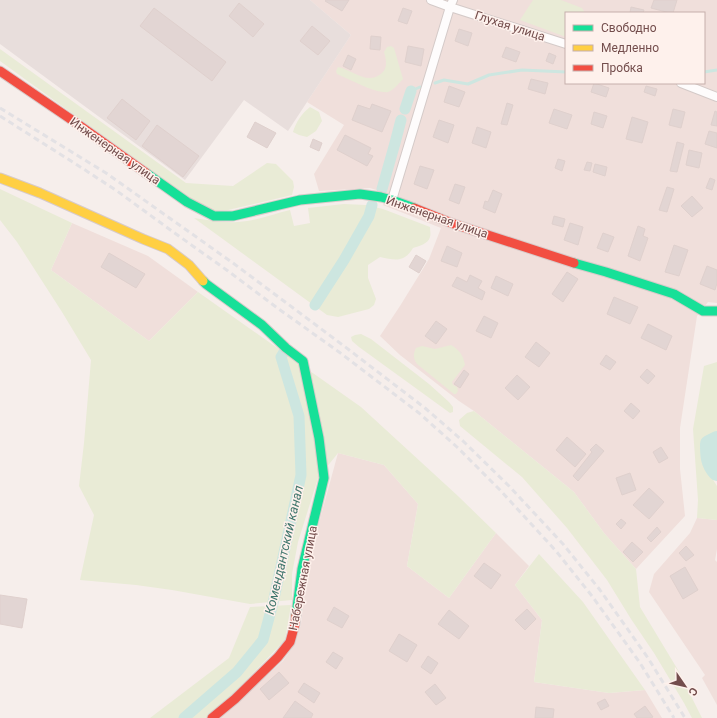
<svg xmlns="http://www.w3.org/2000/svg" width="717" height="718" font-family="Roboto,sans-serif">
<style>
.residential{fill:#f0dfdb;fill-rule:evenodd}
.industrial{fill:#e8dedc}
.green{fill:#e9ebd6}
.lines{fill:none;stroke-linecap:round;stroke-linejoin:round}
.stream{stroke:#cde6e0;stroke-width:3}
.canal{stroke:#cde6e0;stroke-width:11}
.river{stroke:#cde6e0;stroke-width:18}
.building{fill:#e2d5d3;stroke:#dfd0cd}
.street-casing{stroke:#d4cac8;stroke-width:10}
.fast-casing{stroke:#d7cac9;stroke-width:11}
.slow-casing{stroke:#d7cac9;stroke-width:11}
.jam-casing{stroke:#d7cac9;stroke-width:11}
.street{stroke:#fefcfc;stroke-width:8}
.fast{stroke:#16e098;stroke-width:9}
.slow{stroke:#ffcf43;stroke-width:9}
.jam{stroke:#f24e42;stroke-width:9}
.rail{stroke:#e3e1e4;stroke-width:3;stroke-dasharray:6 4;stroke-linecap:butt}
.labels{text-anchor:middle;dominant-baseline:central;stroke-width:3;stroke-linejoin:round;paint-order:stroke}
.street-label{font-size:12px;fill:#734d4c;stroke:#fef1ec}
.water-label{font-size:13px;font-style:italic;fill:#41776e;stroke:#fef1ec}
</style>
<rect width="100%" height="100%" fill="#f6eeeb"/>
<path class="residential" d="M310 0H717V303L708 302 697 316 680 428V469L685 516 636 569 604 533 574 492 474 411 459 401 400 355 380 336 400 306 429 259 441 228 383 205 389 194 370 188 319 191 314 174 344 125 307 102 351 35ZM566 13H704V83H566Z
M72 223 148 256 198 292 149 341 51 270Z
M338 453 384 465 418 504 407 566 449 598 496 533 529 566 515 585 542 620 534 682 609 693 645 690 662 718H220L283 661 295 644 301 624 308 563Z
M697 518 717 520V549L715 560 717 562V705L702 678 705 675 649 592 654 574 690 533Z"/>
<path class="industrial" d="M0 0H310L351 35 288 131 244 100 185 180 0 44Z"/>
<path class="green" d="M533 0H561L582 8 585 13H566V37L520 20Z
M391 46 394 48 403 79C399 83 394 90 388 92 376 94 349 79 337 74L336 71 338 67C353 70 367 86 382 73 388 67 386 59 384 52L387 47Z
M0 49 186 183 233 186 267 163 276 164 293 181 294 187 292 195 228 210 213 211 189 198 0 61Z
M310 107 319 112 322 121 316 131 307 137 299 135 293 132C296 122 302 113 310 107Z
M0 189 72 223 51 270 149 341 198 292 361 407 458 496 496 533 449 598 407 566 418 504 384 465 338 453 318 478 298 542 292 574V600L250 604 172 590 136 585 80 580 94 515 79 486 84 443 91 360 62 312 17 242 0 220Z
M344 204 366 205 383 209 430 227C430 230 431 234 430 237 428 244 419 246 413 248 404 263 395 260 380 257L368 265V278L376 299 374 305 369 309 338 317 327 315 194 218C209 220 223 223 238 222 256 221 273 214 290 210L294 226 310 223 308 208Z
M361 334 371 339 429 384 449 402 453 407V412L450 413 359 347 352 341 351 337 355 335Z
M451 345C459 350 463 354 465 365L452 382 453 385 457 387 458 391 456 394H454L417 364C413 358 413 354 416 348L422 346 435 349Z
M717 362V437L708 442 706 455 708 472 717 486V520L697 518 698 500 693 429 704 366Z
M474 411 574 492 604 533 636 569 640 607 678 670 702 718H692L684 703 654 653 631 619 607 580 567 528 522 477 460 426 459 420 467 413Z
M539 554 583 602 645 690 609 693 534 682 542 620 515 585Z
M291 605 285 640 231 696 206 718H150L229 658 250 607Z"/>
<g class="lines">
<path class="stream" d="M704 72 717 70
M435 83 444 80 468 84 489 75 522 70 566 72
M411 91 420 87"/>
<path class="canal" d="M405 109 411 91
M382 189 395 143 401 120
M315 305 344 260 369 216 372 205
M184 718 237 672 263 640 273 603 301 475 299 416 281 357 284 352"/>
<path class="river" d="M717 440 709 444C709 455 709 463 717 472"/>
</g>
<path class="building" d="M326 0H349L342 11 325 1Z
M654 0H677L673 13H670L651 8Z
M239 3 264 24 253 37 229 16Z
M631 7 644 10 643 13H630Z
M154 8 226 62 212 81 140 26Z
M403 8 412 11 407 24 398 21Z
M312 26 330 41 318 55 300 41Z
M459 29 472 33 468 46 455 41Z
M371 36 381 37 380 50 370 49Z
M408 46 424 49 421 66 405 62Z
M506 47 520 52 516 62 502 57Z
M549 53 556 56 553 64 546 61Z
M348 55 356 59 351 70 343 66Z
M531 79 548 83 545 94 528 89Z
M594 83 609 88 606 97 591 92Z
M449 86 465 92 459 107 444 102Z
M646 86 657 89 655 96 644 92Z
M122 99 150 121 136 140 107 118Z
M507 103 513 105 507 125 501 124Z
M372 104 391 111 382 132 352 120 358 105 370 109Z
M554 109 572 115 567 129 549 123Z
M673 109 685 112 681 128 669 125Z
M715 111 717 112V126L711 125Z
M594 112 607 116 603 128 591 124Z
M632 117 648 122 642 143 626 139Z
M439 120 454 125 448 143 433 137Z
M255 122 276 133 267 148 247 137Z
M157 125 199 156 183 177 142 146Z
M477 127 491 132 486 148 472 143Z
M709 131 717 133V148L705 144Z
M345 135 371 148 368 154 373 156 367 166 337 150Z
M313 139 322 143 319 151 310 147Z
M677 142 684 144 677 172 670 171Z
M689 150 702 153 699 168 686 165Z
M558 159 565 161 562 171 555 168Z
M587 162 592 163 590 171 584 170Z
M595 164 607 167 605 176 593 172Z
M420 166 434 170 427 189 414 184Z
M710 178 715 180 712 190 706 188Z
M455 184 465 187 459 204 449 200Z
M667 187 674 189 667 212 659 210Z
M493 190 502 194 495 213 483 208 485 201 488 202Z
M692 196 703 208 692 217 681 206Z
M554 216 565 219 563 227 552 224Z
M570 223 583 227 578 245 564 240Z
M638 226 645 229 643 236 648 238 640 261 628 256Z
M603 233 614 237 608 252 597 248Z
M674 245 688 250 679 276 665 272Z
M447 246 462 253 457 267 441 261Z
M109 253 145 274 136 288 101 267Z
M416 255 426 261 419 273 409 267Z
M707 266 717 270V283L715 290 700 284Z
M567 272 578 279 563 302 552 294Z
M470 275 482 281 478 288 485 292 482 300 452 286 457 277 467 282Z
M496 276 513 284 508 296 491 288Z
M614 297 638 307 630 324 607 314Z
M484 316 498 323 491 338 476 331Z
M436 321 447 329 436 344 425 336Z
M648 324 672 336 666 350 641 338Z
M536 342 550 353 539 367 525 357Z
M606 355 616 362 610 370 600 364Z
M647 369 655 376 648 384 640 377Z
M464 370 469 374 460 388 454 384Z
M517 375 530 387 518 400 505 388Z
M631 403 640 411 633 419 624 411Z
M567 437 586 454 575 467 556 450Z
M596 444 604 451 578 481 573 476 592 452 590 450Z
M661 447 668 458 659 463 653 452Z
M630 473 636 490 622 495 616 478Z
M649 488 664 502 649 519 633 505Z
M621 519 626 523 621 529 616 524Z
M657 527 661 532 651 542 647 538Z
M632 542 643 552 633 562 623 552Z
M686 546 694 555 686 561 679 553Z
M484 563 501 575 491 589 474 576Z
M685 567 698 590 683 599 670 576Z
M0 595 27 599 22 628 0 624Z
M334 607 349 616 342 628 327 620Z
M527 609 536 619 525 630 515 620Z
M449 610 469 626 459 639 438 624Z
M399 634 417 645 407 662 389 651Z
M333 652 343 658 336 669 326 662Z
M428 656 438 663 431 674 421 667Z
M279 672 289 683 269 700 260 689Z
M304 683 320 693 314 703 298 692Z
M435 684 446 698 436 705 425 692Z
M605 699 609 706 601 710 597 703Z
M295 701 313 714 311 718H283Z
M645 706 653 717 651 718H637L634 714Z
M536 707 554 709 553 718H535Z"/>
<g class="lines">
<g class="street-casing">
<path id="street" d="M431 0 450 7 566 44
M681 83 717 97
M392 200 450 7 453 0"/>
</g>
<g class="fast-casing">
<path id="fast" d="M146 173 187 202 214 216H233L300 200 360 194 381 197 392 200 414 208
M574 263 606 272 674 294 703 311H717
M203 281 206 284 262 325 286 348 303 361 319 438 324 478 302 569 296 615"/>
</g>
<g class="slow-casing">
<path id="slow" d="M0 178 40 193 143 239 168 249 189 265 203 281"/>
</g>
<g class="jam-casing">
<path id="jam" d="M0 71 69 118 146 173
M414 208 454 224 574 263
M212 718 235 699 278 657 290 642 295 624 296 615"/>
</g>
<use href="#street" class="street"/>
<use href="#fast" class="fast"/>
<use href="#slow" class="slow"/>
<use href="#jam" class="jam"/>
<path class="rail" d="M0 108 106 173 233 263 344 346 425 408 463 441 509 486 563 544 600 590 648 658 685 718
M0 116 82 168 117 191 176 234 228 271 276 307 339 352 419 413 457 447 500 490 556 551 592 596 640 663 674 718"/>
</g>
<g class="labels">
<g class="street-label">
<text transform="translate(510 26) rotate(18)">Глухая улица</text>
<text transform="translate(115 151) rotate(35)">Инженерная улица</text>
<text transform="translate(437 217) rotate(19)">Инженерная улица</text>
<text transform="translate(303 578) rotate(-79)">Набережная улица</text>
</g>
<g class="water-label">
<text transform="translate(284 550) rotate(-77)">Комендантский канал</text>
</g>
</g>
<rect x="565" y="12" width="140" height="72" fill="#fef1ec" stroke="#c6afac"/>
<rect x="573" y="25" width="20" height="6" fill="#16e098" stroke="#c6afac"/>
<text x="601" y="32" font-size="12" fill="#734d4c">Свободно</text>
<rect x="573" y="45" width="20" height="6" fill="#ffcf43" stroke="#c6afac"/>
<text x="601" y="52" font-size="12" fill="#734d4c">Медленно</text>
<rect x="573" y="65" width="20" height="6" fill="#f24e42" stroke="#c6afac"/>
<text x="601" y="72" font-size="12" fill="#734d4c">Пробка</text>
<g transform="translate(685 686) rotate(124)" stroke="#fef1ec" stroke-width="3" paint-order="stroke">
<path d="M0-3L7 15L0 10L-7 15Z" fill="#734d4c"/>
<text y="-6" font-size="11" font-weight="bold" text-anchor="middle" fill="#734d4c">С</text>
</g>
</svg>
